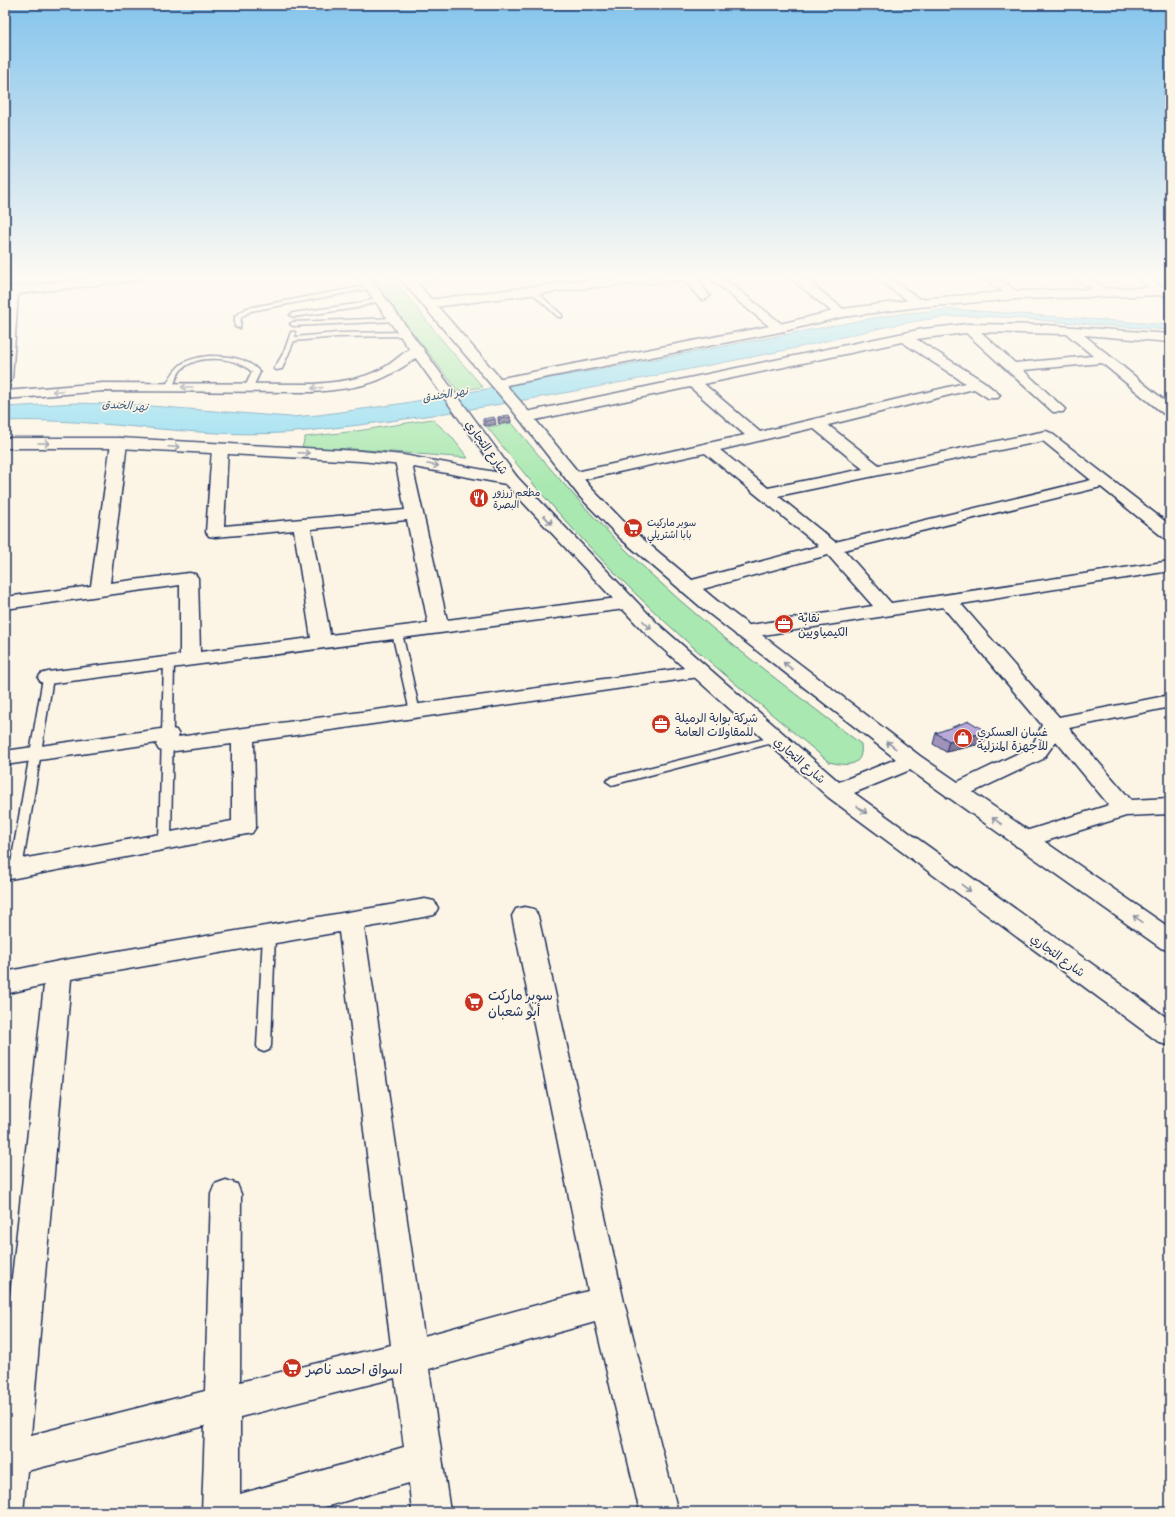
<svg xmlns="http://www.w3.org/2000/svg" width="1175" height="1517" font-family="'Patrick Hand','Playpen Sans Arabic',sans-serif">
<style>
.green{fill:#a9e8b0;stroke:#628c87}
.water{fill:#91ddf1;stroke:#6297b6}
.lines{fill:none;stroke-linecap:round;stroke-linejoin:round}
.service-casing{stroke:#1b2f5e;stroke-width:3}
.minor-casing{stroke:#1b2f5e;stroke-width:3}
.tertiary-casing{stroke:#1b2f5e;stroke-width:3}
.secondary-casing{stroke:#1b2f5e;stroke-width:3}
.primary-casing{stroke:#1b2f5e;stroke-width:3}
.service{fill:#fcf5e5;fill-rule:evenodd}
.minor{fill:#fcf5e5;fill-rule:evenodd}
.tertiary{fill:#fcf5e5;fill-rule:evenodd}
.secondary{fill:#fcf5e5;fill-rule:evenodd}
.primary{fill:#fcf5e5;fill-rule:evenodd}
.wall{fill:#a092bb;stroke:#1b2f5e}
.shaded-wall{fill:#827799;stroke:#1b2f5e}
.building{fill:#baaada;stroke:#1b2f5e}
.oneway{stroke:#8c92a2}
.labels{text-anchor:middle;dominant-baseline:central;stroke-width:3.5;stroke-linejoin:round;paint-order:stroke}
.far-poi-label{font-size:10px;fill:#1b2f5e;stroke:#fcf5e5;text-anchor:start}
.far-water-label{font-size:11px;font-style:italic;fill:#385a83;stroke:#fcf5e5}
.street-label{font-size:12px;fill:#1b2f5e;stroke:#fcf5e5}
.poi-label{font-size:12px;fill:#1b2f5e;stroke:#fcf5e5;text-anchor:start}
.near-poi-label{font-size:14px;fill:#1b2f5e;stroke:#fcf5e5;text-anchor:start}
</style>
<rect width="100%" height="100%" fill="#fcf5e5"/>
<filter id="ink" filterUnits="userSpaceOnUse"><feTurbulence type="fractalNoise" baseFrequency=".025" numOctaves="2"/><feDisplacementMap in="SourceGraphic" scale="8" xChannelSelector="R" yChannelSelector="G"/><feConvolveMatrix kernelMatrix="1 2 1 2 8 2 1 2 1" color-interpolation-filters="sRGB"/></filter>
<g filter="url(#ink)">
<path class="green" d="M369 276H391L447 346 483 387 458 391Z
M432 419 451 436 468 458 354 449 302 448 305 437 357 431Z
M512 423C548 467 585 509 625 549 697 621 780 682 861 744 864 768 846 766 829 762 754 699 676 637 608 566 565 522 525 476 487 427Z"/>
<path class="water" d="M951 309 1170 325V330C1127 327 1084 324 1040 320 1009 318 977 314 946 317 887 323 830 342 772 353 618 383 463 415 306 431 206 442 105 417 5 421V407L76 403 138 405 290 417 318 415 399 404 603 369 873 318 908 313Z"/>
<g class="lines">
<g class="service-casing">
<path id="service" d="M371 285 374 287 373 288 251 311 241 317 240 328 235 327V316L247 308Z
M531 290H535L562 315V317H558L531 292Z
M379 297 381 298V300L357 308 293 317 290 315 293 313 356 304Z
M395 318 397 319V321L293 326 290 324 293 322Z
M291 332H295V337L337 333 405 332 408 334 405 336 337 337 294 341 282 369 276 370 274 369 284 352Z
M209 356C227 356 247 357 260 372L252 389 245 387 252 372C237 357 199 353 182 369 177 374 175 382 172 389H166L165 387C177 364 183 359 209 356Z
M397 630 402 633 420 712 415 715 410 712 392 633Z
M169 659 174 662 171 841 169 844H161L159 841 164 662Z
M48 675 53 678 22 869 20 872H12L10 869 43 678Z
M776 736 780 737 781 739 780 741 612 785 606 781 612 777Z
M269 930 274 932 275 935 271 1046 269 1050 264 1052 259 1050 257 1046 263 935 264 932Z"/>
</g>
<g class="minor-casing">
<path id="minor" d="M107 276H145L139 280 18 294 12 379 10 382 5 383V288Z
M409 276H440L434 280 407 284 403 283 401 280 403 277Z
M644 276H702L697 279 710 296 704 300 700 299 684 280 585 288 427 308 421 304 427 300 585 280Z
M707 276H721L787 328 785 331H775Z
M788 276H802L848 313 842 317 837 316Z
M873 276H887L925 303 923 306H915Z
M980 276H995L1022 295 1020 298H1012Z
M1071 276H1086L1112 292 1110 295H1102Z
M1133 276H1147L1168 292 1166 295H1158Z
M968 324 1046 325 1170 334V342L1084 335 1170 405V416L1165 415 1102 363 1023 370 1065 409 1063 412H1053L966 333 916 339 983 381 1000 395 998 398H988L974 389 828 425 879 465 1046 431 1051 433 1170 525V539L1164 538 1101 487 844 550 891 603 1170 561V571L961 604 1059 717 1170 695V707L1069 728 1131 800 1170 798V814L1126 816 1024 848 1016 846 1012 840 1016 834 1109 805 1056 741 1043 759 963 797 955 800 947 797 944 792 947 787 1027 749 1034 742 1042 725 943 607 744 638 737 636 734 632 737 628 744 626 873 606 828 555 688 593 681 591 679 587 681 583 819 546 705 453 573 482 567 480 565 477 567 474 745 435 690 387 526 422 521 420 518 417 521 414 526 412 923 329ZM981 332 1067 334 1093 356 1015 363ZM902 342 965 383 760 432 704 384ZM813 428 863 469 768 488 720 450ZM1043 441 1091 480 835 542 778 496Z
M119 438 125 440 127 443 110 583 189 573 195 574 198 578 200 652 311 638 294 530 215 537 209 536 206 532 212 449 214 446H226L228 449 224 526 405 510 395 460 397 457H409L411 460 447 620 625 597 632 599 634 603 632 607 625 609 48 684 41 682 38 678 41 674 48 672 180 655V585L5 609V597L91 586 111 443 113 440ZM407 520 428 623 330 635 311 529Z
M699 666 706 668 709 672 706 676 254 741 256 827 252 833 5 880V862L232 821V744L167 752 159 750 156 745 157 743 5 765V751L168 728 176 730 179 735 178 737Z
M425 899 434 901 438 908 434 915 364 928 424 1336 588 1291 512 916 516 909 525 907 534 909 538 916 624 1302 678 1512H640L595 1322 429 1369 450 1512H412L409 1483 307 1512H202L205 1426 27 1471 23 1512H5V1342L44 985 5 994V972L59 961ZM339 932 391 1345 240 1382 241 1194 237 1184 226 1180 215 1184 211 1194 205 1391 31 1435 71 979ZM395 1378 404 1447 240 1494V1417Z"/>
</g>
<g class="tertiary-casing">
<path id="tertiary" d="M1170 287V295L1016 299 919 307 842 317 780 332 497 387 492 386 490 383 492 380 497 379 780 324 842 309 919 299 1016 291Z"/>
</g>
<g class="secondary-casing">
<path id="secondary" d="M417 346 422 347 424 350 422 353C383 384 362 388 313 392L103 391 5 399V391L103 383 313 384C337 382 362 380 383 368 395 362 405 349 417 346Z
M5 438H119L360 451 403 455 511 475 517 477 519 480 517 483 511 485 403 465 360 461 119 448H5Z"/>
</g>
<g class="primary-casing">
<path id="primary" d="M357 276H369L517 477 658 624 839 782 896 759 702 608 620 538 580 497 510 407 398 276H411L520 401 592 489 632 530 716 600 920 756 1170 928V951L1161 948 910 770 854 793 1170 1020V1046L1160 1043 828 797 644 632 505 483Z"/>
</g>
<use href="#service" class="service"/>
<use href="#minor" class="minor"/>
<use href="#tertiary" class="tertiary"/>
<use href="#secondary" class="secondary"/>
<use href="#primary" class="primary"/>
</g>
<path class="wall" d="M498 417H510L511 422 499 424 498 421Z
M483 419 496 424 485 426 483 424Z
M987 732 984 743 946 752 933 744 936 733Z"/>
<path class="shaded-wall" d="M510 417 511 422 499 424V419Z
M495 419 496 424 485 426V421Z
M987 732 984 743 946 752 949 741Z"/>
<path class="building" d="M509 415 510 417 499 419 498 417Z
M494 417 495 419 485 421 483 419Z
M969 721 987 732 949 741 936 733Z"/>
<defs><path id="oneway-shaft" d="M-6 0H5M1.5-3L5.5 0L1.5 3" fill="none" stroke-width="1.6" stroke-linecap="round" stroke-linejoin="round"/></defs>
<g class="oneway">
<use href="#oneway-shaft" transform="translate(187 387) rotate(-180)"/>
<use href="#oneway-shaft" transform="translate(317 388) rotate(176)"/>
<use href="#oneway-shaft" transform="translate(58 391) rotate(175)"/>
<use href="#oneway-shaft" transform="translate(44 443)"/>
<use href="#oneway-shaft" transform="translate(174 447) rotate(3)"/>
<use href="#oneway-shaft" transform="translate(304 453) rotate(3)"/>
<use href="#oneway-shaft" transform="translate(433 465) rotate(9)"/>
<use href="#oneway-shaft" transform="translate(548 520) rotate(47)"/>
<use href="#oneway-shaft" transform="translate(647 625) rotate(45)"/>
<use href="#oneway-shaft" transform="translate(788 666) rotate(-142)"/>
<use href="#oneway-shaft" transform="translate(891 745) rotate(-142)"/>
<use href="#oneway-shaft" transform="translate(862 810) rotate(37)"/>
<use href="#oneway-shaft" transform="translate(997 821) rotate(-145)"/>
<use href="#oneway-shaft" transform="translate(966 888) rotate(37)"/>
<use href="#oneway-shaft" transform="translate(1138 919) rotate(-145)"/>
</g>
</g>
<linearGradient id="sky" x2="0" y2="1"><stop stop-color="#85c4ec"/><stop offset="0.57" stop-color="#fefaf3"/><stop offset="1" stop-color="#fefaf3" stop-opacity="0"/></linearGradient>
<rect width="1175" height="488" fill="url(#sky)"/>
<defs>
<g id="restaurant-disc" transform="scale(1)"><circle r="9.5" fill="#c8321e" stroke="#fcf5e5"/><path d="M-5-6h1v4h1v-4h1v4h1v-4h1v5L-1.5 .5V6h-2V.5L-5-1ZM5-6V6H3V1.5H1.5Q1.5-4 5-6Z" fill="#fff"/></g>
<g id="supermarket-disc" transform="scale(1)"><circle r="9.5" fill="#c8321e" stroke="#fcf5e5"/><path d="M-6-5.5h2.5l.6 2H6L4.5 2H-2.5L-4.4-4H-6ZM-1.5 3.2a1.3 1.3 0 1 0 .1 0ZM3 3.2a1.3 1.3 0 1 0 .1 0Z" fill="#fff"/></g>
<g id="office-disc" transform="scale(1)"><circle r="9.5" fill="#c8321e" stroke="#fcf5e5"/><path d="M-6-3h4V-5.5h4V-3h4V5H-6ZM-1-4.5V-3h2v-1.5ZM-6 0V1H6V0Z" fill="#fff"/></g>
<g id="shop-disc" transform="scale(1)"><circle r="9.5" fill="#c8321e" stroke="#fcf5e5"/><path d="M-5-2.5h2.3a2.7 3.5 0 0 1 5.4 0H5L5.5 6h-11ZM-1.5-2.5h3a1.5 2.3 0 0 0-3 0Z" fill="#fff"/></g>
</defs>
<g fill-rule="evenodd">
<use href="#restaurant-disc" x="479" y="498"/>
<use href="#supermarket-disc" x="633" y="528"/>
<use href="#office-disc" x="784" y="624"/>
<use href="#office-disc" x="661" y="724"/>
<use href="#shop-disc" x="963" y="738"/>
<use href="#supermarket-disc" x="474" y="1002"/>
<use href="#supermarket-disc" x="292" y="1368"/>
</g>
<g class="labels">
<g class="far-poi-label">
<text x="493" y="492">مطعم زرزور<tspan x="493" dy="12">البصرة</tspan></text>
<text x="647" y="522">سوبر ماركيت<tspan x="647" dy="12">بابا اشتريلي</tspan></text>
</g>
<g class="far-water-label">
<text transform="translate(445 394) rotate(-9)">نهر الخندق</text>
<text transform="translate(125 405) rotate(4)">نهر الخندق</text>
</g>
<g class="street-label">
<text transform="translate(487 447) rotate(54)">شارع التجاري</text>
<text transform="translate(800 760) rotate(41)">شارع التجاري</text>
<text transform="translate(1058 955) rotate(36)">شارع التجاري</text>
</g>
<g class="poi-label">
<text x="798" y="617">نقابة<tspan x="798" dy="14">الكيمياويين</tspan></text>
<text x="675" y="717">شركة بوابة الرميلة<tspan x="675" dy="14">للمقاولات العامة</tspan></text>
<text x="977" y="731">غسان العسكري<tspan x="977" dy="14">للآجهزة المنزلية</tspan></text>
</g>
<g class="near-poi-label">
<text x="488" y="994">سوبر ماركت<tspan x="488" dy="16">أبو شعبان</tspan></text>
<text x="306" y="1368">اسواق احمد ناصر</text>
</g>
</g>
<rect width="1175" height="1517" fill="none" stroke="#fcf5e5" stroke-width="20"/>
<rect x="10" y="10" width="1155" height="1497" fill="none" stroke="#1b2f5e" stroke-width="1.5" filter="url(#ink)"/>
</svg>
